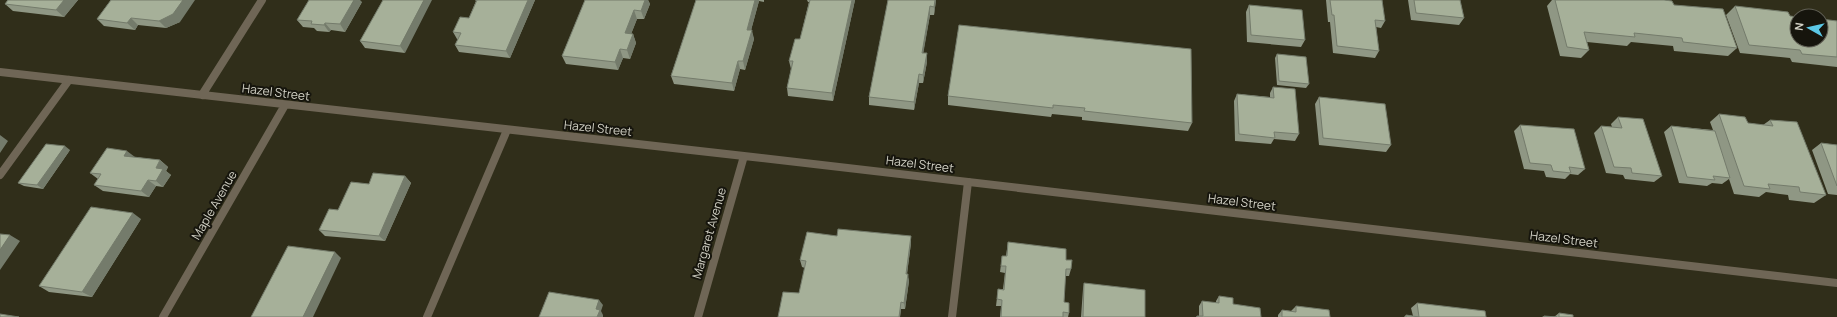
<svg xmlns="http://www.w3.org/2000/svg" width="1837" height="317" font-family="Manrope,sans-serif">
<style>
.lines{fill:none;stroke-linecap:round;stroke-linejoin:round}
.lane{stroke:#6f6656;stroke-width:8}
.street{stroke:#6f6656;stroke-width:8}
.wall{fill:#8f9784}
.shaded-wall{fill:#747b6b}
.building{fill:#a6b099;stroke:#747b6b}
.labels{text-anchor:middle;dominant-baseline:central;stroke-width:4;stroke-linejoin:round;paint-order:stroke}
.street-label{font-size:12px;fill:#d3d2c6;stroke:#16150d}
</style>
<rect width="100%" height="100%" fill="#302e1a"/>
<g class="lines">
<path class="lane" d="M0 175 69 80
M427 317 507 130
M952 317 968 182"/>
<path class="street" d="M0 72 744 156 1837 283
M202 95 262 0
M163 317 285 105
M698 317 744 156"/>
</g>
<path class="wall" d="M8 0H78L64 17 13 11 5 4Z
M111 0 180 22 166 28 138 25 135 30 104 26 97 19Z
M383 0 405 53 365 48 360 41Z
M475 0H535L510 58 459 52 455 45 458 39H457L453 32 469 18 476 1Z
M585 0H648L650 4 644 19H637L631 34H633L636 43 630 59 623 58 618 70 566 64 562 56Z
M696 0H764V2L759 1 751 30 754 39 745 70 740 69 734 91 674 84 671 76Z
M807 0H855L833 101 788 96 787 88 791 69 789 61 800 39 809 2H808Z
M888 0H936L934 15H930L923 53 927 62 923 83H919L914 110 869 105V97Z
M1326 0H1382L1385 21 1381 28 1376 27 1379 51 1375 58 1333 53 1330 22H1328Z
M1408 0H1460L1464 18 1459 25 1411 20Z
M1552 0H1664L1674 5 1737 48 1728 56 1674 51 1673 46 1631 42 1627 46 1587 42 1589 50 1581 58 1560 56 1547 6Z
M362 2 345 32 331 30 329 32 317 31 314 28 303 27 297 20Z
M1249 5 1305 40 1301 47 1247 42 1246 12Z
M1735 6 1790 16 1837 21V67L1792 62 1790 58 1740 53 1726 15Z
M959 25 1192 123 1188 131 1082 120V117L1052 114 1051 117 948 105V96Z
M1277 54 1309 84 1306 88 1277 85 1275 58Z
M1273 87 1299 134 1295 141 1274 139 1271 144 1235 141 1234 101 1237 94 1270 97V93Z
M1319 97 1391 145 1386 152 1319 145 1315 104Z
M1719 114 1748 123 1763 125 1770 120 1826 195 1814 203 1789 200 1788 195 1766 192 1759 197 1734 194 1729 179 1722 184 1712 183 1707 186 1679 183 1664 132 1671 126 1713 130 1710 122Z
M1618 117 1662 176 1654 182 1625 179 1623 175 1606 173 1594 133 1601 126 1612 127 1611 124Z
M1520 125 1585 169 1578 175 1570 174 1565 179 1546 177 1544 171 1524 169 1514 131Z
M1821 143 1837 145V195L1828 194 1812 150Z
M70 150 43 189 24 186 18 183Z
M135 157 160 160 168 167 166 171 171 175 163 187 156 186 149 197 103 191 94 185 98 179 90 173Z
M405 176 411 183 385 241 325 236 319 230 338 210 369 184Z
M141 219 92 297 49 292 39 286Z
M837 236H911V243L907 274 909 281 905 309H901L900 317H778L799 293 805 268 802 267 800 260Z
M1008 242 1066 260 1071 269 1069 276H1065L1064 302 1069 313 1068 317H1000L1001 306H996L998 289H1003L1005 273 1000 272 1002 256H1006Z
M1084 283 1145 317H1081L1083 289Z
M1219 296 1233 304 1261 317H1196L1197 316H1199V306L1202 301 1216 303V301Z
M1417 303 1486 317H1404L1406 315 1413 316 1411 308Z
M1296 306 1330 317H1278V315L1282 310 1291 311Z
M1559 313 1573 317H1542L1544 316 1554 317Z"/>
<path class="shaded-wall" d="M64 0H78L64 17 56 10Z
M183 0H195L180 22 166 28 159 21Z
M354 0H360L362 2 345 32 340 24Z
M424 0H432L405 53 400 46Z
M528 0H535L510 58 506 51Z
M645 0H648L650 4 644 19 641 11Z
M755 0H759V1L749 38 747 30Z
M852 0H855L833 101 832 93Z
M935 0H936L934 15V7Z
M930 6V15L922 61V53Z
M634 10 637 19 628 42 625 33Z
M131 18 138 25 135 30 127 23Z
M325 23 331 30 329 32 324 25Z
M752 30 754 39 745 70 743 61Z
M633 34 636 43 630 59 627 50Z
M620 49 623 58 618 70 615 62Z
M927 53V62L923 83V75Z
M738 61 740 69 734 91 732 83Z
M919 74V83L914 110V102Z
M0 135 8 141 0 153Z
M65 146 70 150 43 189 37 185Z
M127 151 135 157 124 156Z
M160 160 168 167 166 171 171 175 163 187 156 181V168Z
M405 176 411 183 385 241 379 236Z
M148 180 156 186 149 197 141 191Z
M133 213 141 219 92 297 82 292Z
M10 235 20 241 0 270V250Z
M911 236V243L906 281V274Z
M335 252 341 258 313 317H303Z
M908 274 909 281 905 309 904 303Z
M599 300 603 305 601 311 603 315V317H597L596 309Z
M901 302V309L900 317H899Z"/>
<path class="building" d="M8 0H64L56 10 5 4Z
M111 0H183L173 14 159 21 131 18 127 23 97 19Z
M309 0H354L340 24 325 23 324 25 311 24 312 21 297 20Z
M383 0H424L400 46 360 41Z
M477 0H528L506 51 455 45 461 33 453 32 460 17 469 18Z
M585 0H645L641 11 634 10 625 33 633 34 627 50 620 49 615 62 562 56Z
M696 0H755L747 30H752L743 61H738L732 83 671 76Z
M810 0H852L832 93 787 88 793 61H789L795 39H800Z
M888 0H935L934 7 930 6 922 53H927L923 75 919 74 914 102 869 97Z
M1330 0H1382L1385 21 1375 20 1379 51 1337 46 1334 15H1332Z
M1414 0H1460L1464 18 1416 13Z
M1555 0H1664L1672 1 1674 5 1723 9 1737 48 1683 42 1682 38 1634 33 1635 37 1584 32 1589 50 1567 47Z
M1249 5 1302 10 1305 40 1251 35Z
M1735 6 1788 12 1790 16 1797 17V40H1821V19L1837 21V57L1802 54 1800 50 1749 45Z
M959 25 1191 49 1192 123 1084 111 1085 108 1053 105V108L948 96Z
M1277 54 1306 57 1309 84 1279 81Z
M1273 87 1295 89 1299 134 1274 132 1275 138 1239 134 1237 94 1274 98Z
M1319 97 1385 104 1391 145 1323 138Z
M1719 114 1745 117 1748 123 1773 126 1770 120 1797 122 1826 195 1800 192 1799 187 1768 184 1770 189 1744 186Z
M1618 117 1643 119 1662 176 1632 173 1631 168 1614 167 1601 126 1622 128Z
M1520 125 1574 129 1585 169 1569 167 1571 173 1553 171 1551 165 1530 163Z
M1671 126 1715 131 1730 178 1713 176 1715 180 1687 177Z
M1821 143 1837 145V186Z
M46 144 65 146 37 185 18 183Z
M107 148 127 151 124 156 160 160 156 168 163 169 156 181 148 180 141 191 94 185 101 174 90 173Z
M373 173 405 176 379 236 319 230 329 209 338 210 351 182 369 184Z
M91 207 133 213 82 292 39 286Z
M838 229 911 236 906 274H908L904 303 901 302 899 317H778L783 292 799 293 806 261 800 260 807 232 837 236Z
M0 234 10 235 0 250Z
M1008 242 1066 249V260H1072L1071 269H1066L1064 302 1069 303V313L1063 312V317H1001L1002 300 997 299 998 289 1004 290 1006 266H1001L1002 256H1007Z
M288 246 335 252 303 317H251Z
M1084 283 1145 290V317H1083Z
M549 292 599 300 596 309 600 310 597 317H539Z
M1219 296 1233 298V304L1260 308 1261 317H1197V316H1203L1202 301 1219 303Z
M1417 303 1485 311 1486 317H1406V315L1419 317Z
M1296 306 1329 310 1330 317H1282V310L1296 312Z
M1559 313 1573 315V317H1559Z
M0 314 19 317H0Z
M1544 316 1557 317H1544Z"/>
<g class="labels">
<g class="street-label">
<text transform="translate(276 92) rotate(7)">Hazel Street</text>
<text transform="translate(598 128) rotate(6)">Hazel Street</text>
<text transform="translate(920 164) rotate(7)">Hazel Street</text>
<text transform="translate(1242 202) rotate(7)">Hazel Street</text>
<text transform="translate(214 205) rotate(-60)">Maple Avenue</text>
<text transform="translate(709 233) rotate(-74)">Margaret Avenue</text>
<text transform="translate(1564 239) rotate(7)">Hazel Street</text>
</g>
</g>
<g transform="translate(1809 28) rotate(278)"><circle r="19" fill="#16150d" stroke="#626157"/>
<path d="M0-3L7 15L0 10L-7 15Z" fill="#5bc8e6"/>
<text y="-6" font-size="11" font-weight="bold" text-anchor="middle" fill="#d3d2c6">N</text>
</g>
</svg>
